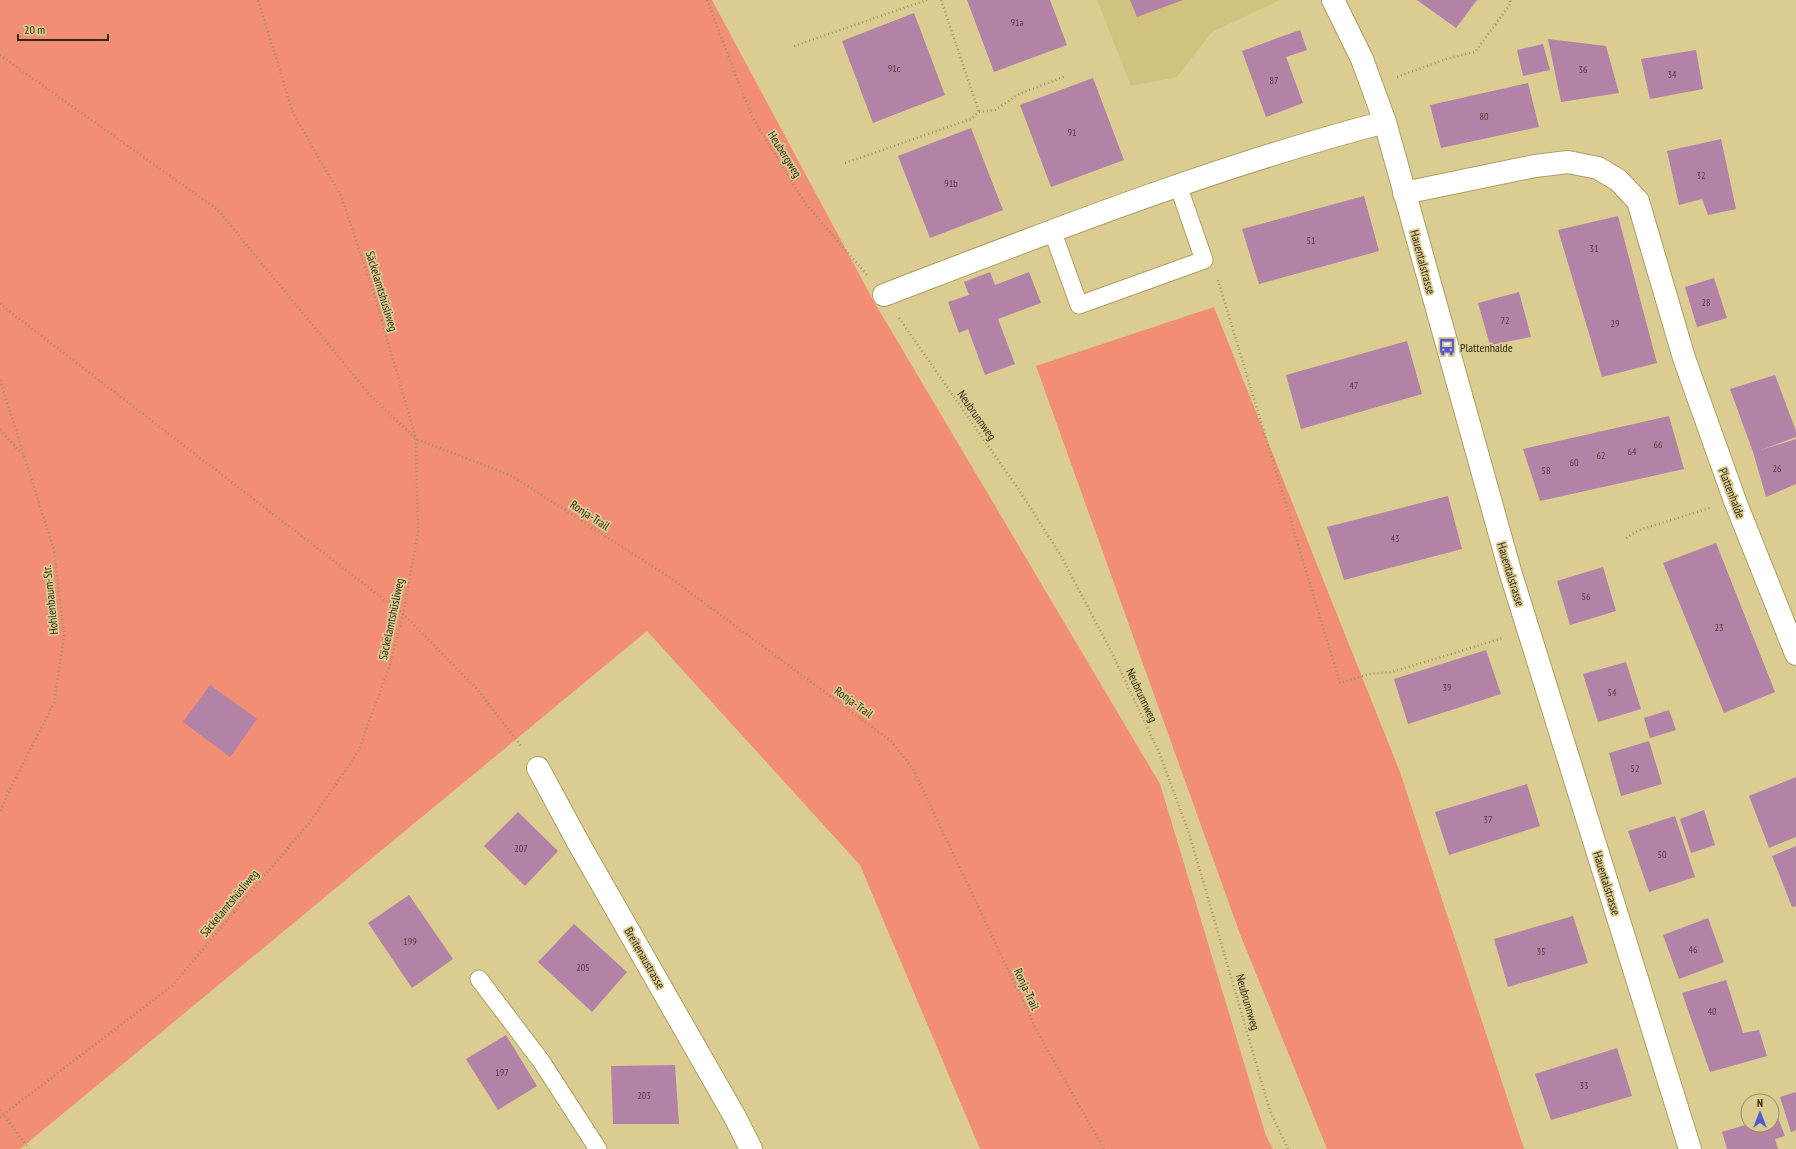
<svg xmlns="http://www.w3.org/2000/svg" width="1796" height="1149" font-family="'PT Sans Narrow',sans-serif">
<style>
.built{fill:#d2c280}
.green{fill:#f28e74}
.building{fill:#b382a7}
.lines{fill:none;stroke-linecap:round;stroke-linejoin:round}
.service-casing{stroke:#ac9e65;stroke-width:19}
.minor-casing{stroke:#ac9e65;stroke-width:24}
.tertiary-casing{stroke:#ac9e65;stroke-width:24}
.path{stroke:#9e9265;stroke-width:2.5;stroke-dasharray:1 3;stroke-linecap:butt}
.service{stroke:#fff;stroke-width:17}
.minor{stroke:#fff;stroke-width:22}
.tertiary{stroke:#fff;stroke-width:22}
.labels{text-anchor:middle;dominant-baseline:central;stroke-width:3.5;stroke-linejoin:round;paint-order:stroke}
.number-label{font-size:10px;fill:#514038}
.street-label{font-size:12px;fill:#302a13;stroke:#dbcc92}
.poi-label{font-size:12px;fill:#302a13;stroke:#dbcc92;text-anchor:start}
</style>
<rect width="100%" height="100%" fill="#dbcc92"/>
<path class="built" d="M1097 0H1280L1212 32 1177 77 1131 86Z"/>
<path class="green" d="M0 0H712L873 300 1160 784 1266 1136 1273 1149H980L860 865 647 631 20 1149H0Z
M1214 307 1400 772 1524 1149H1327L1240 934 1036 366Z"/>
<path class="building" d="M967 0H1050L1067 45 994 72Z
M1130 0H1183L1137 17Z
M1417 0H1477L1456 28Z
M914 13 945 95 873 123 842 41Z
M1300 30 1307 50 1286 57 1303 103 1266 117 1242 51Z
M1548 39 1606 46 1619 93 1561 102Z
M1543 44 1550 70 1523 76 1517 50Z
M1696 50 1703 89 1650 99 1641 59Z
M1093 78 1124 160 1051 187 1020 105Z
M1528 83 1539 127 1441 148 1430 105Z
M971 128 1003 210 930 238 898 156Z
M1721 139 1736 209 1708 215 1702 199 1679 205 1667 151Z
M1364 196 1379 251 1259 284 1242 229Z
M1618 216 1657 363 1602 377 1558 230Z
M990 272 995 285 1029 272 1041 303 998 319 1015 364 985 375 968 329 959 333 948 302 969 295 964 282Z
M1714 278 1727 318 1697 327 1685 287Z
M1519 292 1531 337 1490 345 1478 303Z
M1407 341 1422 394 1301 429 1286 375Z
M1775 375 1796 431V437L1761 450 1796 439V484L1766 497 1753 452 1730 389Z
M1669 416 1684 469 1540 501 1523 449Z
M1448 496 1462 549 1344 580 1327 527Z
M1716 543 1775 692 1724 713 1663 563Z
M1603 567 1616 611 1570 625 1557 581Z
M1486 650 1501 694 1408 724 1394 679Z
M1626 662 1641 709 1598 722 1583 674Z
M210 685 257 719 230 757 183 722Z
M1669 710 1676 730 1650 738 1644 718Z
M1649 741 1662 784 1621 796 1609 753Z
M1796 777V837L1769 848 1749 796Z
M1527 784 1540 826 1449 855 1435 812Z
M1704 810 1715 845 1691 853 1680 819Z
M518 812 558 851 525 886 484 846Z
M1675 816 1695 877 1649 892 1628 831Z
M1796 846V906L1792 907 1772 856Z
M409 895 453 959 412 988 368 923Z
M1573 916 1588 963 1508 987 1494 939Z
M1708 918 1724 962 1679 979 1663 935Z
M574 924 627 972 592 1012 538 962Z
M1726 980 1743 1033 1759 1030 1767 1056 1710 1072 1682 993Z
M506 1035 537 1086 498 1110 466 1059Z
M1617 1048 1632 1096 1551 1120 1535 1074Z
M675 1065 679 1124H613L611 1066Z
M1796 1092V1130L1791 1132 1780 1097Z
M1777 1115 1785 1136 1775 1139 1778 1149H1727L1722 1132 1748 1124 1772 1125V1116Z"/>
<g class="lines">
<g class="service-casing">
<path id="service" d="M1052 230 1079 305 1204 260 1178 185
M479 979 541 1061 598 1149"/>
</g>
<g class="minor-casing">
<path id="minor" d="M1404 193 1535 166 1568 162 1598 168 1618 180 1638 201 1684 358 1735 501 1796 654
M884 295C1049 232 1213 167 1385 122
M538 768 579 844 735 1117 751 1149"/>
</g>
<g class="tertiary-casing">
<path id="tertiary" d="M1333 0 1362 59 1385 122 1510 571 1690 1149"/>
</g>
<path class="path" d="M707 0 752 117 805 203 867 275
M941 0 979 112
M794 46 927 0
M0 55 218 210 369 394 416 439 512 476 672 579 891 741 913 769 1039 1035 1104 1149
M1397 77 1449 58 1475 52 1511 3 1510 0
M845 163 971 119 979 112 995 110 1019 94 1066 76
M1218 280 1340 683 1369 674 1392 672 1503 638
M0 304 403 614 477 689 522 747
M899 318 1019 490 1060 554 1111 651 1159 752 1189 833 1270 1111 1288 1149
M0 380 54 550 64 636 54 703 7 795 0 814
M0 430 22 454
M1626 538 1639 530 1710 508
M0 1110 29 1149
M0 1117 172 986 309 823 358 752 389 668 403 614 418 533 416 439 374 294 341 196 293 113 258 0"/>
<use href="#service" class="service"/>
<use href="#minor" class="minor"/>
<use href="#tertiary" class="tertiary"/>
</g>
<defs>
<g id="bus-bare" transform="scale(1.38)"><path d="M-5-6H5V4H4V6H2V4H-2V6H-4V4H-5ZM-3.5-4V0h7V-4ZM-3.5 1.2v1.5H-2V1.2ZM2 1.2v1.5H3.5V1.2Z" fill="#535ad1" stroke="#dbcc92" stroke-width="2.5" paint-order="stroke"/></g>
</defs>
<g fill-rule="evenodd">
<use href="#bus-bare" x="1447" y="347"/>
</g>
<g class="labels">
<g class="number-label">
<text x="1017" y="22">91a</text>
<text x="894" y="68">91c</text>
<text x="1583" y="69">36</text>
<text x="1672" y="74">34</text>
<text x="1274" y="80">87</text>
<text x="1484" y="116">80</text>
<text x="1072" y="132">91</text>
<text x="1701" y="175">32</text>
<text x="951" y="183">91b</text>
<text x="1311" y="240">51</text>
<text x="1594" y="248">31</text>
<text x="1706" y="302">28</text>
<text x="1505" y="320">72</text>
<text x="1615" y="323">29</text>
<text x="1354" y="385">47</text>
<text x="1658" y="444">66</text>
<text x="1632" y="451">64</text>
<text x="1601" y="455">62</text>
<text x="1574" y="462">60</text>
<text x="1777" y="468">26</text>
<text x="1546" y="470">58</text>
<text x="1395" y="538">43</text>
<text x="1586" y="596">56</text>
<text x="1719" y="627">23</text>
<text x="1447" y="687">39</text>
<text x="1612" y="692">54</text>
<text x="1635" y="768">52</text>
<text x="1488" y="819">37</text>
<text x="521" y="848">207</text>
<text x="1662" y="854">50</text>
<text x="410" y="941">199</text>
<text x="1693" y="949">46</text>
<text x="1541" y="951">35</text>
<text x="583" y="967">205</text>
<text x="1712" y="1011">40</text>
<text x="502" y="1072">197</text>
<text x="1584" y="1085">33</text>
<text x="644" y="1095">203</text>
</g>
<g class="street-label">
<text transform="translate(785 154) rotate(58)">Heubergweg</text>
<text transform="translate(1423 262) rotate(75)">Hauentalstrasse</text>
<text transform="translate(382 291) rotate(73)">Säckelamtshüsliweg</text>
<text transform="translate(977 415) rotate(55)">Neubrunnweg</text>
<text transform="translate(1732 493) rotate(69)">Plattenhalde</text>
<text transform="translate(590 515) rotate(33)">Ronja-Trail</text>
<text transform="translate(1511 574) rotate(73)">Hauentalstrasse</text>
<text transform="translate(50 600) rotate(-96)">Hohlenbaum-Str.</text>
<text transform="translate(391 619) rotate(-78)">Säckelamtshüsliweg</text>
<text transform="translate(1142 695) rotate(65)">Neubrunnweg</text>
<text transform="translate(854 702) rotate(36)">Ronja-Trail</text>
<text transform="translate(1607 883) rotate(73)">Hauentalstrasse</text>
<text transform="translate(229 903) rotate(-50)">Säckelamtshüsliweg</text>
<text transform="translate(645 958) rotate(60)">Breitenaustrasse</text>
<text transform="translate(1027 989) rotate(65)">Ronja-Trail</text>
<text transform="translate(1248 1002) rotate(74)">Neubrunnweg</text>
</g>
<g class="poi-label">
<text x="1460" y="347">Plattenhalde</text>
</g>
</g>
<g transform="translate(1760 1113)"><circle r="19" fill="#dbcc92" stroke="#978b5f"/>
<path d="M0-3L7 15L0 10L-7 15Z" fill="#535ad1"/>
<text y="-6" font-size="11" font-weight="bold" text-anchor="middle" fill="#302a13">N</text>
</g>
<path d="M18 34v6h90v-6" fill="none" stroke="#302a13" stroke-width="2"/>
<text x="24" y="34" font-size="12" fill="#302a13" stroke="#dbcc92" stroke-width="3" paint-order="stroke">20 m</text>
</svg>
